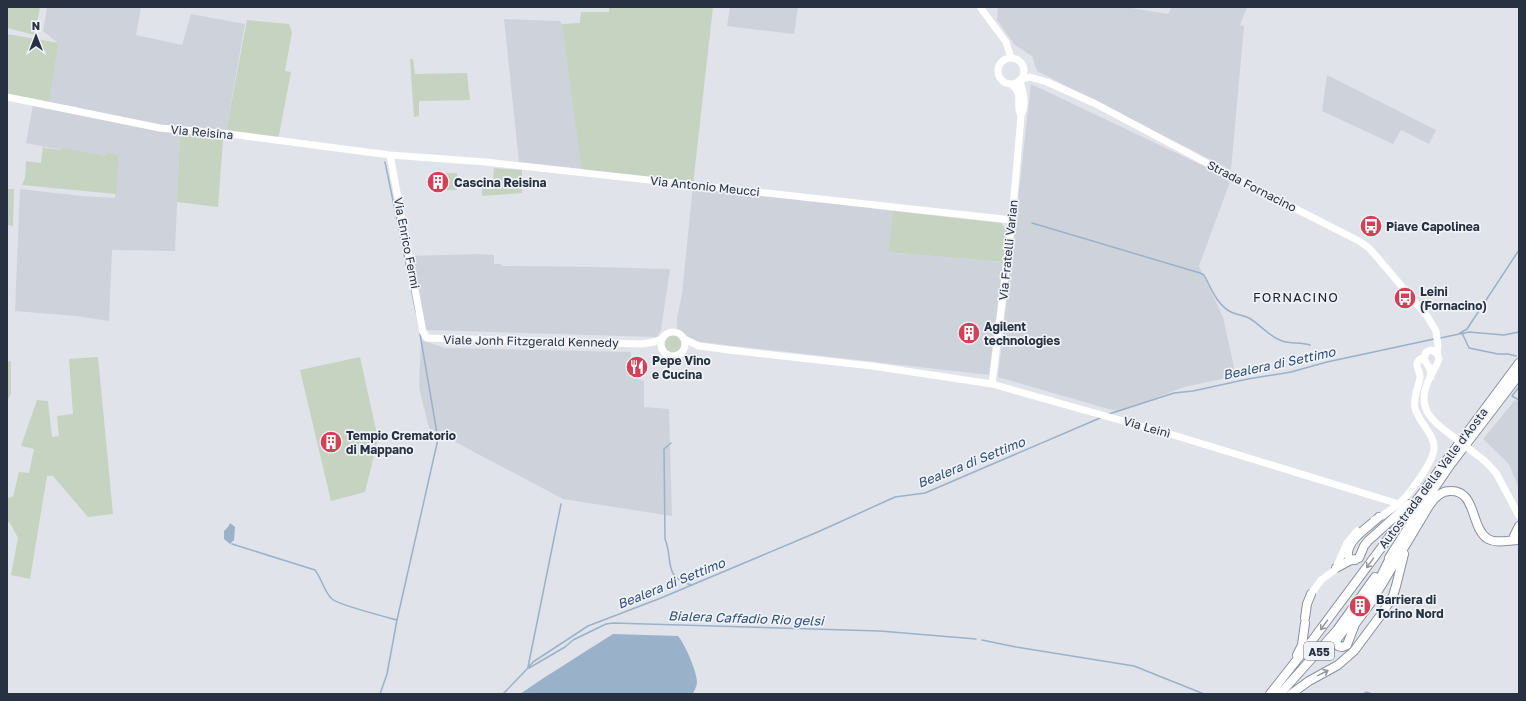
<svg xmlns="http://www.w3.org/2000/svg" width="1526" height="701" font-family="'Golos Text',sans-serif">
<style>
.built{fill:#ced2db}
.green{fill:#c5d3c0}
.water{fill:#9ab1ca}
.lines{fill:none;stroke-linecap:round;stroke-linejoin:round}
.stream{stroke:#9ab1ca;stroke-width:1.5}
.highway-casing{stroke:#8791a0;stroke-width:10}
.secondary{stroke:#fff;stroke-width:7}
.highway{stroke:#fff;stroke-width:8}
.secondary-bridge{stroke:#fff;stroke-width:7}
.oneway{stroke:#9498a0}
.labels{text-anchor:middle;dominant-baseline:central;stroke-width:3.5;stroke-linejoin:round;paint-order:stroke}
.shield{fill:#eff2f7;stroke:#646b78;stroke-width:1}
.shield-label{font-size:11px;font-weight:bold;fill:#283141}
.street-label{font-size:12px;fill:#283141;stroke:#eff2f7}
.poi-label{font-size:12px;font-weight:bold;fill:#283141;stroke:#eff2f7;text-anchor:start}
.neighbourhood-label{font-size:13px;letter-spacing:1px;fill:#1a2232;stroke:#eff2f7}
.water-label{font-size:13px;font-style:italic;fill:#314f76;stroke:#eff2f7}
</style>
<rect width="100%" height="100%" fill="#e0e3e9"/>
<path class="built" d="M47 7H141L136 35 182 45 191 14 245 24 226 131 171 129 78 112V107L48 102 59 44 43 31Z
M730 7H798L794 34 727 26Z
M998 7H1125L1168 14 1171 9 1169 7H1247L1240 25 1244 26 1231 170 1037 71 1032 56 1015 45 997 20Z
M504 19 560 21 562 24 583 169 519 162Z
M1327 75 1436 130 1429 144 1401 130 1393 144 1322 111Z
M1031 84 1231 179 1199 266 1223 317 1236 376 1184 387 1119 412 998 377Z
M33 105 163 132 180 134 175 251 112 250 109 321 76 316 15 311 20 189 81 196 115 198 119 155 106 156 62 150 26 143Z
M693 185 893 211 888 252 1003 262 989 375 692 341 680 335 677 329V318L682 294Z
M479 254 494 255V264H501L502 266 596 267 670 269 661 330 657 337 426 330 411 256Z
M421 340 445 348 631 352 630 376 644 381V407L669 409 672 516 563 499 429 428 419 388Z
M1515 400 1519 402V489L1509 464 1483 439Z"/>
<path class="green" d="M7 7H40L35 35 7 28Z
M609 7H713L693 185 582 173 562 24 580 23 581 12H609Z
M247 20 289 24 292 32 285 71 291 72 279 135 276 138 226 131Z
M7 34 59 43 48 105 7 97Z
M410 59H413L415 74 467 73 470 100 419 101V116L414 117Z
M180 134 223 139 218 207 177 202Z
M43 146 45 148 61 150 62 148 106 156 107 153 119 155 116 194 22 185 25 178 26 161 41 163Z
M494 168 522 170V193L482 196V183H493Z
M441 173H457V190H441Z
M7 189H14L13 226 7 225Z
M893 211 1001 223 1007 230 1003 262 888 252Z
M663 344a10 10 0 1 1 20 0a10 10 0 1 1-20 0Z
M98 357 113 514 88 517 53 476H47L30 579 11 575 18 538 10 523 7 522V498L13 497 19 472 29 473 34 449 21 446 37 400 48 401 52 437 59 436 57 416 73 414 69 359Z
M360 357 378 439 365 492 331 501 300 370Z
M11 361V393L7 402V362Z"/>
<path class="water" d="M230 523 235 527 234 540 230 544 224 539V531L228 527Z
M613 634 678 636C685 644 697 672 697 682 697 686 694 691 693 694H520C550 673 582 654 613 634Z"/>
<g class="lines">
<path class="stream" d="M385 162 416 312
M1032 223 1200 273 1204 275C1211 288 1217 305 1231 312 1237 315 1243 315 1249 318 1261 325 1268 336 1282 341 1291 344 1300 342 1310 345
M1460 333 1467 329 1519 250
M1462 333 1469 348 1498 354H1508L1516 356
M1440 338 1469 332 1504 335 1519 332
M1519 387 1512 396 1519 400
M1109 414 1174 393 1193 391 1248 379 1291 372 1327 362 1434 339
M671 443 664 449 665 539C674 561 662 576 691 585
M232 544 315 570C322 579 324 592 332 599 339 605 386 617 397 620L387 674 380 694
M397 620 438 439 420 334
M982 640 1016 647 1134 666 1204 694
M528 667 561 504
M529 668 565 647 573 640 606 624 613 623 880 631 976 639
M503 694 527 669 533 662 588 626 661 598 820 531 895 497 925 493 1100 418
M1363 694 1366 692 1372 694"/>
<g class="highway-casing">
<path id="highway" d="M1514 536 1519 526
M1392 554 1372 594 1338 638 1336 642 1338 646 1342 647 1347 645 1355 624 1372 601 1429 506C1434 498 1440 491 1450 491 1477 490 1470 528 1488 539 1497 544 1509 540 1519 540
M1389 558 1420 509 1451 464 1519 375
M1355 560 1350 559 1348 556C1346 540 1369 527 1379 517
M1336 568 1349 561 1359 558 1364 546 1368 541 1409 504
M1305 618 1307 604 1311 594
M1297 655 1302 645 1305 623
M1270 694 1314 638 1519 363
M1280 694 1337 630 1375 577
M1291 694 1309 681 1338 665 1354 651 1383 612 1393 596 1396 586 1404 554"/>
</g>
<path class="secondary" d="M980 7 1006 42 1011 58
M998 71a13 13 0 1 1 26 0a13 13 0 1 1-26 0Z
M1021 79 1030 77 1047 82 1096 104 1235 178 1359 241 1369 248 1376 256 1427 316 1436 331 1438 346 1437 353
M1011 84C1024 94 1016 102 1020 114
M7 97 160 128 222 133 390 155 486 162 1012 220
M390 155 423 332 427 338 642 344 654 342 662 339
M661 344a12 12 0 1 1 24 0a12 12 0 1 1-24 0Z
M684 339 699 346 729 350 872 366 992 384 1180 437 1399 504
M1431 377 1430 369 1424 359 1426 352 1431 350 1437 353 1439 359C1436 368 1430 375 1427 384 1417 409 1433 422 1451 435
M992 384 1012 220 1021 116C1027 103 1023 93 1020 80
M1468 448 1486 462 1496 473 1519 516
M1374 520C1382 516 1390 511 1397 505 1408 497 1433 462 1434 449 1435 434 1418 422 1415 408 1413 397 1418 388 1420 378 1421 369 1410 364 1424 357
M1311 594 1321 580 1335 570 1347 543 1357 531"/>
<use href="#highway" class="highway"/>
<path class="secondary-bridge" d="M1451 435 1468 448"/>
</g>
<defs><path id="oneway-shaft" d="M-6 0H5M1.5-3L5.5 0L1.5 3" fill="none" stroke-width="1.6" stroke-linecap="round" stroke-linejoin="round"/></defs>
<g class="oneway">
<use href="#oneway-shaft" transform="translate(1370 563) rotate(126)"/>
<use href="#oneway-shaft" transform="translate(1324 625) rotate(126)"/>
<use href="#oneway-shaft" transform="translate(1323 673) rotate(-26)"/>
</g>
<defs>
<g id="building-disc" transform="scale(1.15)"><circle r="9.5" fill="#d24156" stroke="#eff2f7"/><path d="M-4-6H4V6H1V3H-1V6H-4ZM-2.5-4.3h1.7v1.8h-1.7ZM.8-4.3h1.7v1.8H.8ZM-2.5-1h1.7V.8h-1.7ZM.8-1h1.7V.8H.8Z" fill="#fff"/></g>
<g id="bus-disc" transform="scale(1.15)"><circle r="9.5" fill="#d24156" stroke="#eff2f7"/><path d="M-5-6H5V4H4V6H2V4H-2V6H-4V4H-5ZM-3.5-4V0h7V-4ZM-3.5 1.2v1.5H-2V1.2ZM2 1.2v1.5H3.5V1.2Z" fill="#fff"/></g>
<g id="restaurant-disc" transform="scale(1.15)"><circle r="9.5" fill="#d24156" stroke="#eff2f7"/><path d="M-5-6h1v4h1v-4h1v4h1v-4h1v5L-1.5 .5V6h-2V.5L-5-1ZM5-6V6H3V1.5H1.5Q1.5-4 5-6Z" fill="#fff"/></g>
</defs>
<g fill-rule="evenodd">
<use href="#building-disc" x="438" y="182"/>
<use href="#bus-disc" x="1371" y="226"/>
<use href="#bus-disc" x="1405" y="298"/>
<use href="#building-disc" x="969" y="333"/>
<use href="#restaurant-disc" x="637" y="367"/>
<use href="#building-disc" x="331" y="442"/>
<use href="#building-disc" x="1360" y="606"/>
</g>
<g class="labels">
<rect class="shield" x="1304" y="642" width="30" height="18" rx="3"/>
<g class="shield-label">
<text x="1319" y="651">A55</text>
</g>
<g class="street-label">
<text transform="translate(202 132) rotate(5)">Via Reisina</text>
<text transform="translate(705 186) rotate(6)">Via Antonio Meucci</text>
<text transform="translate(1252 186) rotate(27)">Strada Fornacino</text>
<text transform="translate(407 243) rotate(79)">Via Enrico Fermi</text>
<text transform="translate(1008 250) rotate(-84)">Via Fratelli Varian</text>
<text transform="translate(531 341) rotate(1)">Viale Jonh Fitzgerald Kennedy</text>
<text transform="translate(1147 427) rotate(16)">Via Leinì</text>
<text transform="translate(1433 478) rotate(-53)">Autostrada della Valle d'Aosta</text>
</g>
<g class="poi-label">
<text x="454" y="182">Cascina Reisina</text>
<text x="1386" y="226">Piave Capolinea</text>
<text x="1420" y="291">Leini<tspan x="1420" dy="14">(Fornacino)</tspan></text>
<text x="984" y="326">Agilent<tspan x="984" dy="14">technologies</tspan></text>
<text x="652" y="360">Pepe Vino<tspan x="652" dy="14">e Cucina</tspan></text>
<text x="346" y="435">Tempio Crematorio<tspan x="346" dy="14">di Mappano</tspan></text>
<text x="1376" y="599">Barriera di<tspan x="1376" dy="14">Torino Nord</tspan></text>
</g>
<g class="neighbourhood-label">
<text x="1296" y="297">FORNACINO</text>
</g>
<g class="water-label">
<text transform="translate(1279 363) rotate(-12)">Bealera di Settimo</text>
<text transform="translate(971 462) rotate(-22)">Bealera di Settimo</text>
<text transform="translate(671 583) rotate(-22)">Bealera di Settimo</text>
<text transform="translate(746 618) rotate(2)">Bialera Caffadio Rio gelsi</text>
</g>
</g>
<rect width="1526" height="701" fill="none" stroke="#283141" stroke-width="16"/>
<g transform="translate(36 36)" stroke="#eff2f7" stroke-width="3" paint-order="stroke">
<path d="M0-3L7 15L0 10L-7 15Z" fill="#283141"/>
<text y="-6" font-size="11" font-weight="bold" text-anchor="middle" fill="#283141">N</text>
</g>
</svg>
